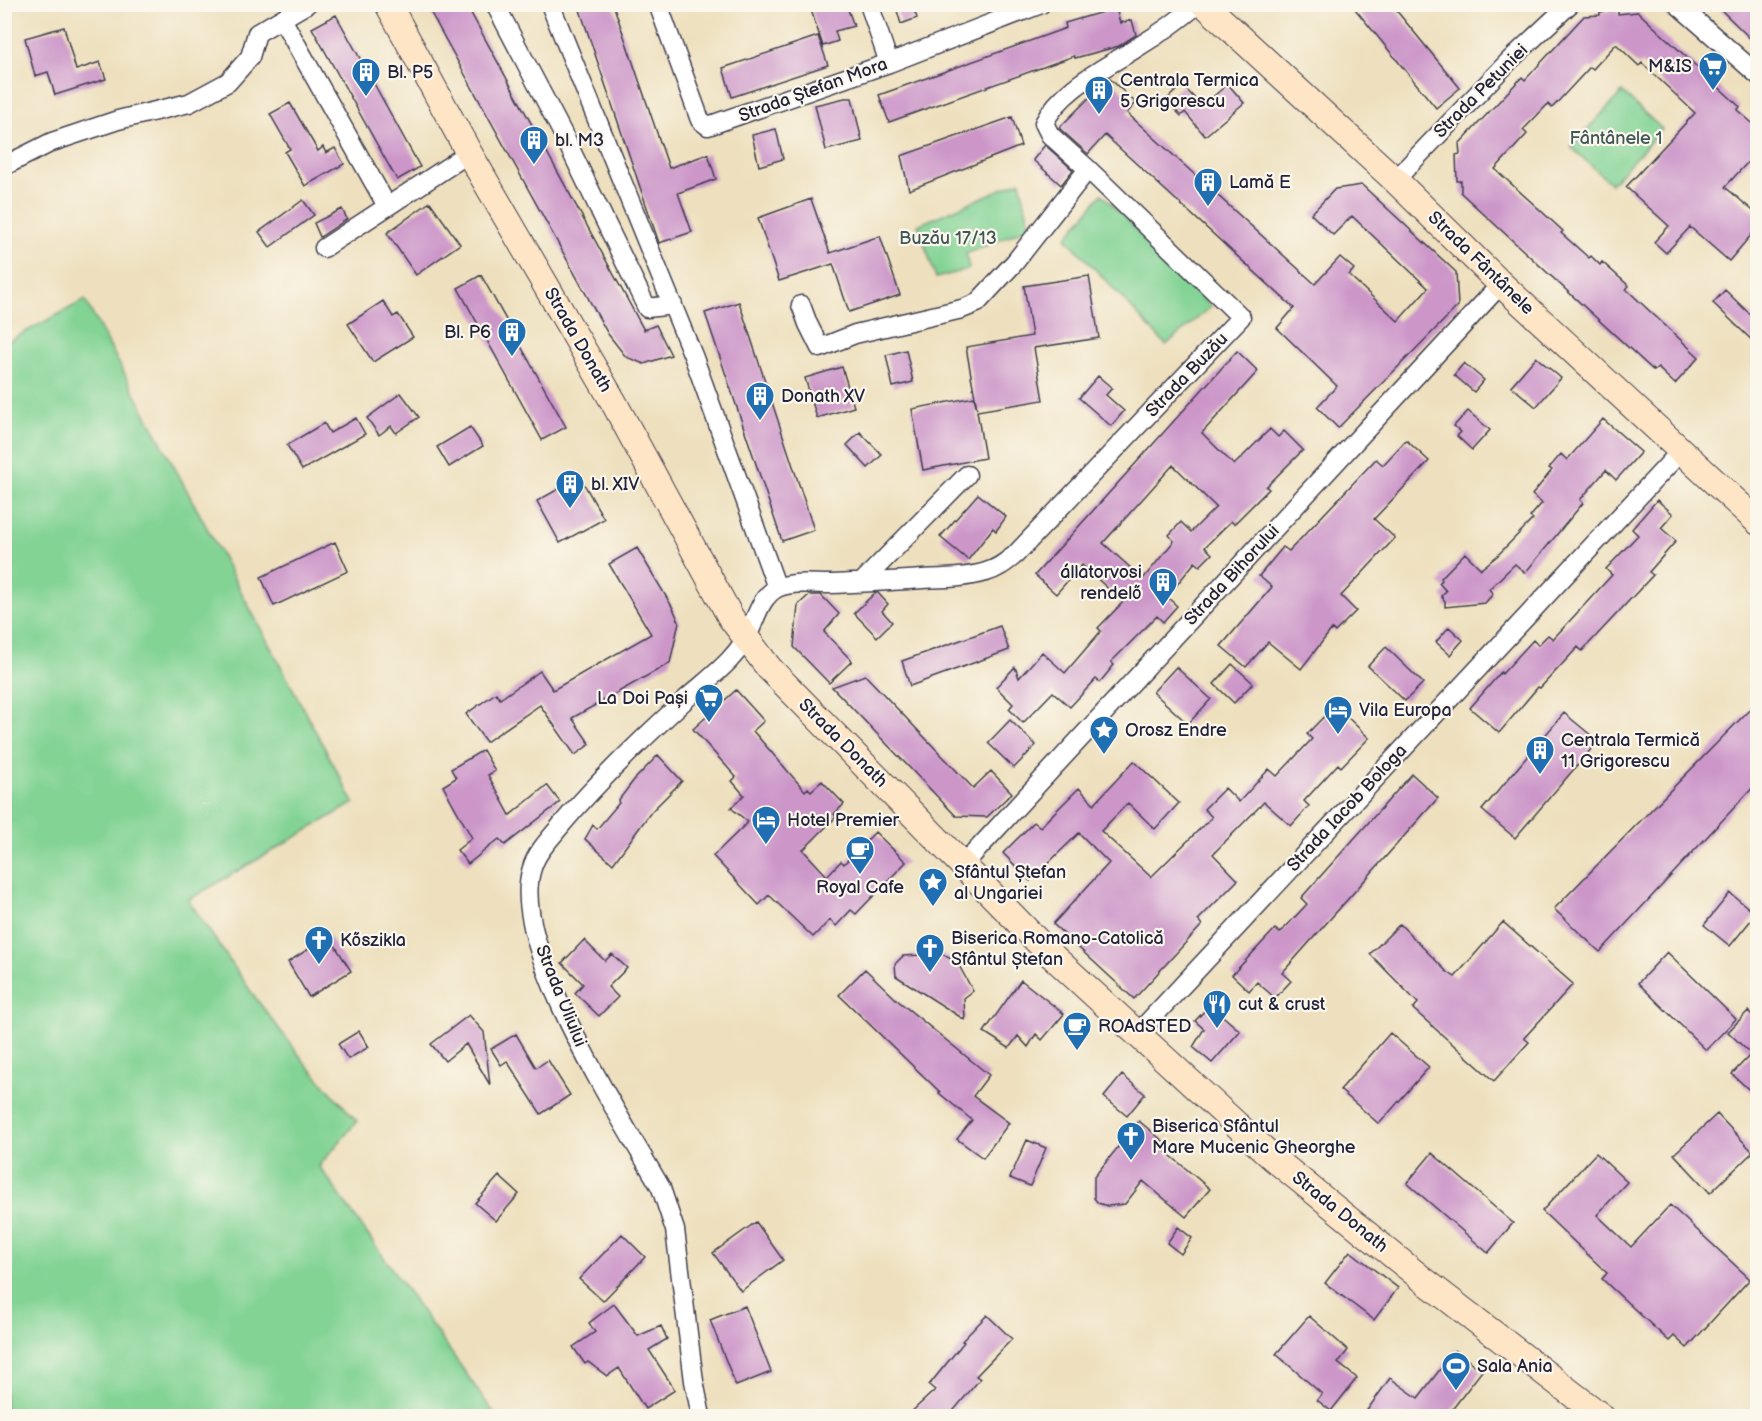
<svg xmlns="http://www.w3.org/2000/svg" width="1762" height="1421" font-family="'Balsamiq Sans',sans-serif">
<style>
.green{fill:#82d394;stroke:#527a68;stroke-width:1.5}
.building{fill:#cc96c9;fill-rule:evenodd}
.lines{fill:none;stroke-linecap:round;stroke-linejoin:round}
.street-casing{stroke:#413e4f;stroke-width:21}
.secondary-casing{stroke:#413e4f;stroke-width:28}
.street{stroke:#fff;stroke-width:18}
.secondary{stroke:#fee5c5;stroke-width:26}
.labels{text-anchor:middle;dominant-baseline:central;stroke-width:4.5;stroke-linejoin:round;paint-order:stroke}
.poi-label{font-size:18px;fill:#22223b;stroke:#fbf7ec;text-anchor:start}
.street-label{font-size:18px;fill:#22223b;stroke:#fbf7ec}
.park-label{font-size:18px;fill:#3f5756;stroke:#fbf7ec}
</style>
<rect width="100%" height="100%" fill="#fbf7ec"/>
<filter id="ink" filterUnits="userSpaceOnUse"><feTurbulence type="fractalNoise" baseFrequency=".0167" numOctaves="2"/><feDisplacementMap in="SourceGraphic" scale="12" xChannelSelector="R" yChannelSelector="G"/><feConvolveMatrix kernelMatrix="1 2 1 2 8 2 1 2 1" color-interpolation-filters="sRGB"/></filter>
<filter id="wash" filterUnits="userSpaceOnUse"><feTurbulence type="fractalNoise" baseFrequency=".008" numOctaves="4" result="noise"/><feDisplacementMap in="SourceGraphic" scale="24" xChannelSelector="R" yChannelSelector="G"/><feGaussianBlur stdDeviation="1.35" result="paint"/><feColorMatrix in="noise" values="0 0 0 0 0 0 0 0 0 0 0 0 0 0 0 0 0 1.4 0 .05"/><feComposite in="paint" operator="in"/></filter>
<g filter="url(#wash)">
<rect width="100%" height="100%" fill="#eee0be"/>
<path class="green" d="M1622 92 1662 129 1611 184 1571 147Z
M1020 181 1030 227 966 254 969 269 936 278 918 225Z
M1102 194 1211 307 1166 345 1066 238Z
M85 300 354 803 188 900 254 996 306 1064 357 1121 319 1166 496 1416H5V343Z"/>
<g id="blocks">
<path class="building" d="M426 4H466L644 330 656 325 671 355 644 364 626 357 608 334Z
M578 4H613L669 168 708 154 716 179 678 193 692 232 659 243Z
M809 4H846L854 26 835 31 838 41 823 46Z
M895 4H912L917 18 901 24Z
M1351 4H1391L1460 88 1436 108Z
M1715 4H1758V46Z
M1116 8 1120 23 1132 20 1136 35 1119 46 1075 58 1074 56 889 122 879 95 1066 28 1065 23Z
M1618 10V14L1638 12 1740 107 1737 110 1758 128V151L1725 187 1758 215V227L1729 261 1690 227 1666 253 1654 242 1669 226 1626 187 1695 113 1642 63 1639 66 1616 44 1593 69 1590 67 1552 108 1548 104 1523 130 1527 134 1495 169 1563 231 1561 233 1589 258 1591 256 1600 265 1602 262 1629 286 1626 289 1699 357 1675 384 1658 368 1654 371 1461 193V181H1457L1456 155 1460 154 1459 144 1522 77 1525 80 1584 16 1600 15V12Z
M336 15 420 167 397 180 312 28Z
M64 27 76 70 100 62 106 79 55 95 48 72 35 76 25 38Z
M818 36 828 65 732 97 723 68Z
M1109 78 1136 103 1127 113 1315 284 1340 257 1354 269 1349 275 1398 321 1428 288 1352 216 1333 235 1311 214 1335 189 1362 185 1456 272 1458 306 1338 428 1317 407 1337 386 1277 328 1294 308 1105 135 1088 154 1059 128Z
M1228 84 1244 103 1205 136 1185 112 1181 116 1166 100 1182 85 1202 106Z
M845 98H852L862 141 826 150 815 105Z
M290 103 318 151 323 147 326 153 335 148 344 164 305 186 285 152 290 149 270 114Z
M1012 117 1021 146 909 190 901 156Z
M776 129 783 159 759 166 752 135Z
M1045 145 1073 170 1061 185 1033 160Z
M811 199 830 253 880 236 900 295 849 312 833 264 779 281 758 218Z
M303 200 314 215 270 247 259 232Z
M430 202 460 244 416 275 387 233Z
M342 209 347 219 320 237 314 223Z
M481 275 566 427 542 440 458 288Z
M1089 276 1099 338 1034 348 1043 400 977 411 985 458 923 470 912 409 974 397 977 409 966 347 1032 336 1024 286Z
M1725 290 1758 322V346L1713 303Z
M383 301 393 317 398 314 413 337 373 362 348 324Z
M739 302 814 530 782 541 705 313Z
M906 350 913 382 893 387 886 355Z
M1237 351 1258 371 1202 433 1234 465 1270 429 1278 437 1284 431 1303 450 1266 487 1269 489 1234 524 1231 521 1205 547 1212 554 1200 566 1195 562 1167 597 1177 606 1163 622 1157 616 1111 662 1114 665 1100 682 1096 679 1070 707 1053 692 1023 723 1009 709 1013 704 996 687 1015 667 1019 678 1042 652 1065 673 1101 631 1098 628 1123 602 1082 565 1056 594 1035 575ZM1173 465 1216 507 1191 532 1181 522 1169 535 1174 541 1143 579 1103 543Z
M1536 357 1561 378 1536 407 1511 386Z
M1464 363 1484 380 1474 392 1454 375Z
M842 367 854 407 817 418 805 378Z
M1098 376 1112 388 1106 395 1124 411 1111 426 1079 398Z
M401 393 419 417 396 433 391 426 379 435 367 418Z
M1468 411 1490 430 1472 450 1457 436 1461 432 1454 426Z
M356 418 365 434 302 470 287 445 324 423 330 433Z
M1603 419 1641 452 1616 480 1606 470 1580 500 1583 503 1525 573 1515 564 1489 589 1493 594 1485 603 1445 607V601L1441 596 1446 591 1439 583 1442 580 1441 578 1465 553 1481 569 1497 556 1533 519 1530 517 1542 503 1532 495 1552 470 1549 468 1561 454 1567 460Z
M470 427 483 446 449 467 437 447Z
M860 432 882 455 868 468 847 445Z
M1406 440 1429 461 1374 519 1395 538 1341 596 1356 611 1335 632 1332 629 1301 669 1268 642 1246 667 1221 646 1272 587 1259 576 1283 547 1289 551 1376 459 1383 465Z
M580 477 604 519 560 543 537 501Z
M978 494 1006 517 996 531 993 528 968 560 940 537Z
M1657 500 1673 514 1661 528 1676 541 1649 572 1653 575 1582 651 1578 647 1540 688 1538 687 1499 733 1470 708 1501 672 1502 674 1533 640 1538 645 1548 635 1553 639 1612 575 1606 569 1638 535 1632 529Z
M335 542 348 571 274 606 261 577Z
M637 548 673 608 679 622 670 663 572 718 590 744 575 755 540 705 486 742 466 714 496 693 500 699 540 671 553 690 651 634 609 564Z
M875 593H878L888 604 882 611 892 622 877 637 854 613Z
M809 595H821L839 614 824 632 852 661 829 683 794 647 798 605Z
M1000 626 1009 650 910 686 902 661Z
M1449 627 1463 640 1450 655 1436 642Z
M1386 647 1423 683 1405 701 1368 666Z
M1232 664 1253 683 1234 703 1214 684Z
M1176 667 1211 699 1188 724 1153 692Z
M865 675 973 788 991 771 1012 793 987 817 956 816 832 687Z
M736 690 764 721 753 731 805 791 808 788 811 791 822 781 844 804 834 814 836 817 803 850 827 876 841 861 844 864 875 832 906 862 856 914 851 910 836 926 830 920 813 937 769 895 759 905 713 856 748 822 731 808 744 795 732 781 736 777 693 729Z
M1758 701V782L1600 952 1554 909Z
M1335 705 1369 738 1341 767 1338 764 1304 801 1309 806 1291 826 1264 802 1213 854 1238 880 1198 920 1202 925 1134 999 1053 924 1109 863 1079 833 1030 881 1003 853 1034 822 1040 827 1079 788 1094 804 1134 761 1179 803 1155 829 1128 803 1101 831 1151 877 1212 817 1204 809 1225 788 1239 802 1269 769 1277 776 1312 739 1307 734Z
M1564 713 1598 741 1515 838 1482 810Z
M1010 720 1036 745 1014 768 988 743Z
M483 750 495 771 488 775 510 815 547 785 560 802 505 845 499 839 468 864 457 850 472 838 443 786 456 778 451 769Z
M658 755 682 781 651 812 613 864 585 839 593 825 597 829 619 803 618 801 634 780Z
M1412 774 1438 798 1282 973 1291 981 1275 998 1257 982 1249 991 1232 975 1275 929 1280 933 1307 904 1301 898Z
M1730 893 1756 914 1730 946 1704 925Z
M1503 922 1573 984 1524 1038 1529 1042 1494 1081 1413 1009 1418 1003 1370 954 1400 924 1446 971 1455 977Z
M329 936 351 971 309 997 288 962Z
M584 940 605 961 612 954 627 968 608 987 618 997 599 1016 575 993 583 984 562 963Z
M927 946 957 962 973 991 964 998 965 1020 896 976 895 964 903 956 922 955Z
M1667 952 1736 1019 1706 1050 1638 983Z
M865 969 897 1000 989 1075 973 1096 1009 1123 983 1158 957 1139 972 1120 939 1093 940 1092 839 995Z
M1021 980 1064 1014 1042 1040 1036 1034 1028 1047 1018 1036 1009 1048 984 1032Z
M1210 1005 1240 1031 1212 1063 1193 1047 1204 1029 1195 1021Z
M1748 1011 1758 1021V1098L1732 1074 1751 1054 1728 1032Z
M469 1015 484 1032 490 1085 466 1044 445 1061 431 1044Z
M359 1031 369 1047 348 1059 338 1044Z
M1390 1033 1429 1067 1379 1124 1340 1090Z
M516 1034 536 1068 548 1060 570 1095 541 1114 507 1061 501 1065 491 1049Z
M1122 1075 1145 1094 1127 1116 1104 1097Z
M1717 1114 1753 1152 1710 1193 1674 1154Z
M1139 1121 1169 1146 1165 1151 1210 1189 1186 1217 1143 1181 1125 1204 1107 1206 1098 1203 1094 1198V1177Z
M1027 1140 1046 1148 1030 1186 1010 1178Z
M1432 1153 1513 1223 1488 1253 1407 1183Z
M1596 1153 1627 1182 1597 1215 1631 1247 1670 1205 1750 1279 1687 1348 1674 1336 1669 1341 1602 1279 1607 1273 1542 1211Z
M499 1176 519 1194 496 1221 475 1203Z
M756 1222 783 1260 741 1291 713 1253Z
M1178 1227 1192 1238 1181 1254 1167 1243Z
M622 1234 645 1257 603 1301 579 1279Z
M1350 1251 1398 1288 1374 1320 1325 1283Z
M614 1304 638 1336 661 1326 667 1339 649 1350 675 1390 645 1409 619 1368 607 1376 588 1362 585 1364 573 1347 595 1332 589 1323Z
M745 1306 771 1372 736 1386 710 1320Z
M987 1315 1012 1339 976 1376 980 1379 949 1416H907L935 1390 929 1385 964 1342 962 1341Z
M1309 1316 1348 1350 1338 1363 1357 1378 1331 1411 1317 1400 1322 1394 1276 1354Z
M1455 1350 1482 1371 1447 1416H1363L1390 1378 1418 1398Z"/>
</g>
</g>
<g filter="url(#ink)">
<use href="#blocks" fill-opacity="0" stroke="#413e4f" stroke-width="1.5"/>
<g class="lines">
<g class="street-casing">
<path id="street" d="M495 4 563 134 647 308 673 305
M550 4 694 358 777 588
M658 4 700 120 708 126 889 63 1041 4
M869 4 889 63
M1677 4 1758 75
M282 19 387 206
M4 166 52 142 118 120 189 103 228 82 250 57 257 33 307 4
M1395 180 1510 60 1570 4
M324 248 469 153
M801 305 808 324 820 348 855 334 962 309 977 303 1015 262 1088 169
M861 583 967 475
M963 865 1501 284
M1137 1034 1681 451
M701 1416 694 1381 675 1230 661 1188C623 1121 507 943 532 868 537 851 551 838 562 824 600 779 642 739 686 699 708 679 739 658 751 628 757 614 762 596 777 588 793 581 814 584 831 584 861 583 892 581 923 579 944 578 966 578 986 572 998 569 1006 562 1015 555L1241 317 1088 169 1050 135 1044 123C1062 87 1108 67 1141 45 1161 33 1180 19 1198 4"/>
</g>
<g class="secondary-casing">
<path id="secondary" d="M388 4 469 153 613 401 731 618 769 668 1049 953 1273 1158 1421 1278 1601 1416
M1204 4 1395 180 1501 284 1758 522"/>
</g>
<use href="#street" class="street"/>
<use href="#secondary" class="secondary"/>
</g>
</g>
<defs>
<g id="supermarket-pin" transform="scale(1.5)"><path d="M0 17L-7.5 6A9.5 9.5 0 1 1 7.5 6Z" fill="#1f6fb2" stroke="#fbf7ec"/><path d="M-6-5.5h2.5l.6 2H6L4.5 2H-2.5L-4.4-4H-6ZM-1.5 3.2a1.3 1.3 0 1 0 .1 0ZM3 3.2a1.3 1.3 0 1 0 .1 0Z" fill="#fff"/></g>
<g id="building-pin" transform="scale(1.5)"><path d="M0 17L-7.5 6A9.5 9.5 0 1 1 7.5 6Z" fill="#1f6fb2" stroke="#fbf7ec"/><path d="M-4-6H4V6H1V3H-1V6H-4ZM-2.5-4.3h1.7v1.8h-1.7ZM.8-4.3h1.7v1.8H.8ZM-2.5-1h1.7V.8h-1.7ZM.8-1h1.7V.8H.8Z" fill="#fff"/></g>
<g id="hotel-pin" transform="scale(1.5)"><path d="M0 17L-7.5 6A9.5 9.5 0 1 1 7.5 6Z" fill="#1f6fb2" stroke="#fbf7ec"/><path d="M-6-4.5h1.5V1H6V5H4.5V3h-9V5H-6ZM-4 0a1.8 1.8 0 1 1 3.6 0ZM.5 0V-2.5h3Q6-2.5 6 0Z" fill="#fff"/></g>
<g id="sight-pin" transform="scale(1.5)"><path d="M0 17L-7.5 6A9.5 9.5 0 1 1 7.5 6Z" fill="#1f6fb2" stroke="#fbf7ec"/><path d="M0-6L1.8-2.2L6-1.7L2.9 1.2L3.7 5.4L0 3.3L-3.7 5.4L-2.9 1.2L-6-1.7L-1.8-2.2Z" fill="#fff"/></g>
<g id="cafe-pin" transform="scale(1.5)"><path d="M0 17L-7.5 6A9.5 9.5 0 1 1 7.5 6Z" fill="#1f6fb2" stroke="#fbf7ec"/><path d="M-5.5-4.5H6V0H3Q3 3.5 0 3.5H-2.5Q-5.5 3.5-5.5 0ZM3-3.2v2h1.7v-2ZM-6 4.5H4V6H-6Z" fill="#fff"/></g>
<g id="church-pin" transform="scale(1.5)"><path d="M0 17L-7.5 6A9.5 9.5 0 1 1 7.5 6Z" fill="#1f6fb2" stroke="#fbf7ec"/><path d="M-1.2-6h2.4v3.5h3.3v2.4h-3.3V6h-2.4V-.1h-3.3v-2.4h3.3Z" fill="#fff"/></g>
<g id="restaurant-pin" transform="scale(1.5)"><path d="M0 17L-7.5 6A9.5 9.5 0 1 1 7.5 6Z" fill="#1f6fb2" stroke="#fbf7ec"/><path d="M-5-6h1v4h1v-4h1v4h1v-4h1v5L-1.5 .5V6h-2V.5L-5-1ZM5-6V6H3V1.5H1.5Q1.5-4 5-6Z" fill="#fff"/></g>
<g id="stadium-pin" transform="scale(1.5)"><path d="M0 17L-7.5 6A9.5 9.5 0 1 1 7.5 6Z" fill="#1f6fb2" stroke="#fbf7ec"/><path d="M0-5a6.5 5 0 1 0 0 10a6.5 5 0 1 0 0-10ZM-3.5-1.8h7v3.6h-7Z" fill="#fff"/></g>
</defs>
<g fill-rule="evenodd">
<use href="#supermarket-pin" x="1713" y="66"/>
<use href="#building-pin" x="366" y="72"/>
<use href="#building-pin" x="1099" y="90"/>
<use href="#building-pin" x="534" y="140"/>
<use href="#building-pin" x="1208" y="182"/>
<use href="#building-pin" x="512" y="332"/>
<use href="#building-pin" x="760" y="396"/>
<use href="#building-pin" x="570" y="484"/>
<use href="#building-pin" x="1163" y="582"/>
<use href="#supermarket-pin" x="709" y="698"/>
<use href="#hotel-pin" x="1338" y="710"/>
<use href="#sight-pin" x="1104" y="730"/>
<use href="#building-pin" x="1540" y="750"/>
<use href="#hotel-pin" x="766" y="820"/>
<use href="#cafe-pin" x="860" y="850"/>
<use href="#sight-pin" x="933" y="882"/>
<use href="#church-pin" x="319" y="940"/>
<use href="#church-pin" x="930" y="948"/>
<use href="#restaurant-pin" x="1217" y="1004"/>
<use href="#cafe-pin" x="1077" y="1026"/>
<use href="#church-pin" x="1131" y="1136"/>
<use href="#stadium-pin" x="1456" y="1366"/>
</g>
<g class="labels">
<g class="poi-label">
<text x="1692" y="66" text-anchor="end">M&amp;IS</text>
<text x="387" y="72">Bl. P5</text>
<text x="1120" y="80">Centrala Termica<tspan x="1120" dy="21">5 Grigorescu</tspan></text>
<text x="555" y="140">bl. M3</text>
<text x="1229" y="182">Lamă E</text>
<text x="491" y="332" text-anchor="end">Bl. P6</text>
<text x="781" y="396">Donath XV</text>
<text x="591" y="484">bl. XIV</text>
<text x="1142" y="572" text-anchor="end">állatorvosi<tspan x="1142" dy="21">rendelő</tspan></text>
<text x="688" y="698" text-anchor="end">La Doi Pași</text>
<text x="1359" y="710">Vila Europa</text>
<text x="1125" y="730">Orosz Endre</text>
<text x="1561" y="740">Centrala Termică<tspan x="1561" dy="21">11 Grigorescu</tspan></text>
<text x="787" y="820">Hotel Premier</text>
<text x="954" y="872">Sfântul Ștefan<tspan x="954" dy="21">al Ungariei</tspan></text>
<text x="860" y="887" text-anchor="middle">Royal Cafe</text>
<text x="951" y="938">Biserica Romano-Catolică<tspan x="951" dy="21">Sfântul Ștefan</tspan></text>
<text x="340" y="940">Kőszikla</text>
<text x="1238" y="1004">cut &amp; crust</text>
<text x="1098" y="1026">ROAdSTED</text>
<text x="1152" y="1126">Biserica Sfântul<tspan x="1152" dy="21">Mare Mucenic Gheorghe</tspan></text>
<text x="1477" y="1366">Sala Ania</text>
</g>
<g class="street-label">
<text transform="translate(813 90) rotate(-20)">Strada Ștefan Mora</text>
<text transform="translate(1481 91) rotate(-45)">Strada Petuniei</text>
<text transform="translate(1481 263) rotate(44)">Strada Fântânele</text>
<text transform="translate(578 340) rotate(60)">Strada Donath</text>
<text transform="translate(1187 375) rotate(-46)">Strada Buzău</text>
<text transform="translate(1232 575) rotate(-47)">Strada Bihorului</text>
<text transform="translate(843 743) rotate(45)">Strada Donath</text>
<text transform="translate(1347 808) rotate(-47)">Strada Iacob Bologa</text>
<text transform="translate(561 996) rotate(68)">Strada Uliului</text>
<text transform="translate(1340 1212) rotate(39)">Strada Donath</text>
</g>
<g class="park-label">
<text x="1616" y="138">Fântânele 1</text>
<text x="948" y="238">Buzău 17/13</text>
</g>
</g>
<rect width="1762" height="1421" fill="none" stroke="#fbf7ec" stroke-width="24"/>
</svg>
